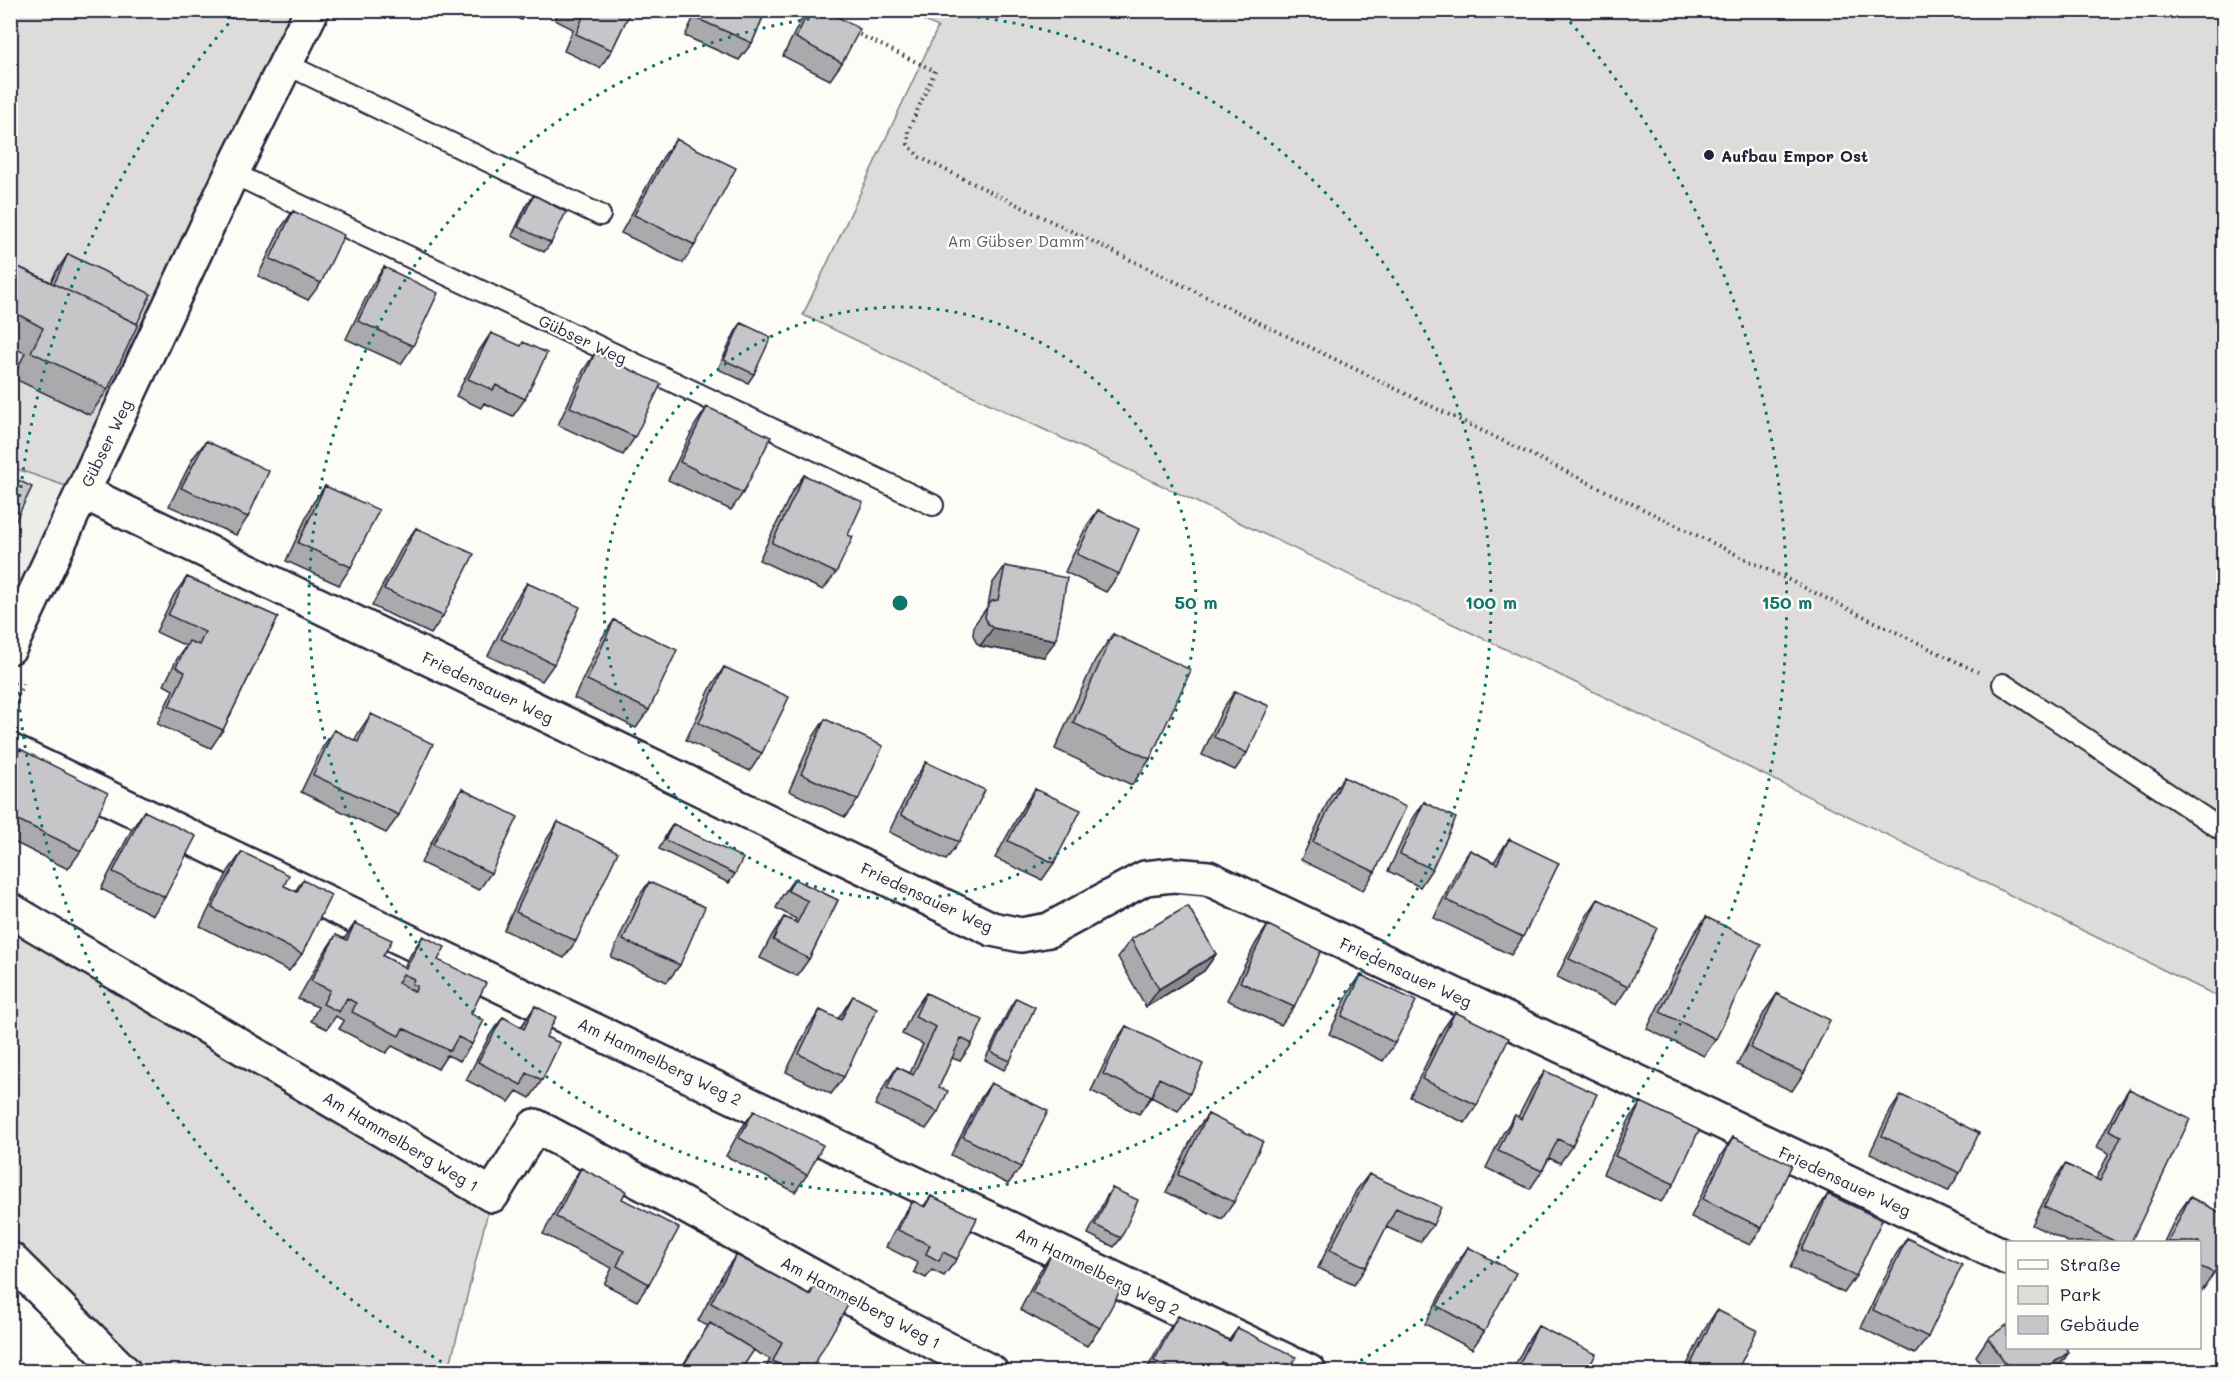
<svg xmlns="http://www.w3.org/2000/svg" width="2234" height="1382" font-family="Mali,sans-serif">
<style>
.built{fill:#ecece9}
.green{fill:#dddcdb;stroke:#807f8b;stroke-width:1.5}
.lines{fill:none;stroke-linecap:round;stroke-linejoin:round}
.lane-casing{stroke:#22223b;stroke-width:24}
.street-casing{stroke:#22223b;stroke-width:38}
.path{stroke:#22223b;stroke-width:4;stroke-dasharray:1.5 4.5;stroke-linecap:butt}
.lane{stroke:#fdfcf7;stroke-width:20}
.street{stroke:#fdfcf7;stroke-width:33}
.wall{fill:#aaaaac;stroke:#22223b;stroke-width:1.5}
.shaded-wall{fill:#8b8b8c;stroke:#22223b;stroke-width:1.5}
.building{fill:#c6c6c8;stroke:#22223b;stroke-width:1.5;fill-rule:evenodd}
.ring{fill:none;stroke:#0f766e;stroke-width:3;stroke-dasharray:3 6}
.poi-dot{fill:#22223b;stroke:#fdfcf7;stroke-width:2}
.labels{text-anchor:middle;dominant-baseline:central;stroke-width:5;stroke-linejoin:round;paint-order:stroke}
.poi-label{font-size:16px;font-weight:bold;fill:#22223b;stroke:#fdfcf7;text-anchor:start}
.park-label{font-size:16px;fill:#5a5a6b;stroke:#fdfcf7}
.street-label{font-size:16px;fill:#22223b;stroke:#fdfcf7}
.centre{fill:#0f766e;stroke:#fdfcf7;stroke-width:3}
.ring-label{font-size:18px;text-anchor:middle;font-weight:bold;fill:#0f766e;stroke:#fdfcf7;stroke-width:5;stroke-linejoin:round;paint-order:stroke}
</style>
<rect width="100%" height="100%" fill="#fdfcf7"/>
<filter id="ink" filterUnits="userSpaceOnUse"><feTurbulence type="fractalNoise" baseFrequency=".0167" numOctaves="2"/><feDisplacementMap in="SourceGraphic" scale="12" xChannelSelector="R" yChannelSelector="G"/><feConvolveMatrix kernelMatrix="1 2 1 2 8 2 1 2 1" color-interpolation-filters="sRGB"/></filter>
<g filter="url(#ink)">
<path class="built" d="M11 467 83 492 11 647Z"/>
<path class="green" d="M11 11H312L83 492 11 467Z
M904 11H2223V999L1537 664 803 315 938 27Z
M10 910 492 1195 449 1369 451 1371H124L11 1259Z"/>
<g class="lines">
<g class="lane-casing">
<path id="lane" d="M286 64 600 215
M232 173 933 505
M2003 684 2224 831"/>
</g>
<g class="street-casing">
<path id="street" d="M83 492 992 929 1021 935 1049 930 1145 878 1173 875 1208 878 2008 1258
M10 647 232 173 312 10
M10 751 1309 1372
M10 910 492 1195 535 1126 680 1203 891 1320 991 1372
M10 1259 124 1372"/>
</g>
<path class="path" d="M854 32 935 71 908 131V144L919 157 1978 672
M10 712 25 681"/>
<use href="#lane" class="lane"/>
<use href="#street" class="street"/>
</g>
<path class="wall" d="M502 10H528L521 20Z
M559 10H631L612 50 600 68 564 51 573 29 555 20Z
M697 10H766L752 43 739 60 685 36Z
M808 10H825L842 63 830 80 783 56 800 22Z
M676 139 695 245 683 263 621 233 663 157Z
M534 195 551 243 544 252 512 236 527 204Z
M293 211 321 283 308 300 258 276 281 228Z
M68 254 108 389 90 415 13 378 25 353 10 346V263L51 282 56 272Z
M384 267 413 346 401 364 346 339 372 285Z
M741 323 754 374 748 383 718 369 735 332Z
M491 333 525 399 513 416 484 403 481 408 456 396 479 351Z
M595 353 635 437 623 455 558 425 583 371Z
M707 407 743 493 731 510 668 480 695 425Z
M206 441 248 517 236 535 169 506 193 458Z
M804 475 848 535 836 573 823 590 759 560 792 492Z
M325 486 351 567 339 585 286 561 313 503Z
M1098 510 1119 574 1106 592 1065 572 1086 527Z
M416 528 443 616 431 634 372 606 403 546Z
M1005 566 1044 657 980 646 976 642 973 635 974 625 988 606 992 584Z
M187 577 278 617 223 730 211 748 157 724 173 690 164 685 177 659 186 646 156 632 174 595Z
M527 583 554 664 542 681 488 656 515 601Z
M614 620 649 710 636 728 574 698 602 638Z
M1113 634 1150 759 1132 785 1055 749 1095 660Z
M724 667 762 753 750 771 686 740 712 685Z
M1235 691 1247 753 1235 770 1202 755 1223 708Z
M371 714 399 815 386 833 301 792 322 748 334 730 354 741 359 732Z
M825 719 858 800 845 817 789 791 813 737Z
M20 749 81 851 68 869 10 840V762Z
M926 762 959 842 946 860 889 832 914 780Z
M1344 777 1375 872 1363 890 1301 860 1331 795Z
M462 789 491 873 479 890 421 863 450 806Z
M1035 789 1054 863 1042 880 995 858 1023 807Z
M1424 802 1432 869 1420 887 1388 871 1412 820Z
M144 811 165 897 153 915 101 889 132 829Z
M558 822 576 941 564 958 504 930 546 840Z
M673 824 735 874 729 883 659 849 667 833Z
M1509 839 1523 937 1511 955 1434 918 1458 868 1470 850 1494 862Z
M242 852 284 886 295 891 303 880 302 954 289 971 200 926 229 870Z
M794 879 838 900 809 959 797 976 760 958 772 935 784 917 794 922 796 919 776 908 782 896Z
M649 882 680 965 667 982 611 957 636 900Z
M1598 899 1628 987 1616 1005 1557 977 1586 917Z
M1706 917 1716 1039 1704 1056 1647 1029 1693 935Z
M355 923 383 956 404 967 411 954 423 936 471 1014 472 1044 460 1061 447 1055 438 1069 392 1046 386 1053 339 1029 344 1021 336 1016 327 1029 311 1021 318 1007 298 999 324 953 336 935 344 939Z
M1268 925 1294 1007 1281 1025 1227 1000 1256 943Z
M1131 939 1216 954 1204 971 1146 1007 1118 957Z
M1361 975 1395 1043 1383 1061 1329 1034 1349 992Z
M926 993 972 1044 960 1061 952 1058 939 1087 938 1112 926 1129 875 1105 885 1085 897 1067 910 1073 923 1044 902 1034 913 1011Z
M1777 994 1804 1073 1792 1091 1737 1065 1765 1011Z
M853 996 844 1077 831 1094 786 1072 808 1028 820 1010 838 1019Z
M1016 998 1010 1061 1004 1070 985 1060 1010 1007Z
M535 1006 546 1037 542 1080 530 1098 517 1091 509 1102 466 1080 490 1035 503 1017 521 1027Z
M1455 1012 1477 1105 1465 1123 1410 1097 1443 1029Z
M1126 1026 1190 1093 1178 1111 1151 1097 1139 1114 1091 1091 1114 1044Z
M1545 1071 1572 1146 1560 1163 1549 1158 1542 1171 1530 1189 1486 1168 1503 1133 1515 1115 1518 1117 1533 1088Z
M991 1083 1021 1167 1008 1184 951 1155 979 1101Z
M2129 1089 2131 1242H2068L2032 1225 2053 1182 2065 1164 2096 1179 2109 1153 2097 1147 2117 1107Z
M1901 1095 1960 1173 1948 1191 1870 1153 1889 1113Z
M1641 1102 1674 1184 1661 1202 1603 1174 1629 1120Z
M754 1111 807 1175 795 1192 726 1156 741 1129Z
M1208 1114 1234 1202 1222 1219 1166 1192 1195 1132Z
M1733 1137 1762 1228 1750 1245 1691 1217 1721 1155Z
M581 1168 622 1199 649 1284 637 1301 604 1284 612 1268 543 1234 569 1186Z
M1369 1174 1433 1225 1420 1242 1386 1227 1366 1267 1354 1285 1318 1268 1356 1191Z
M1112 1188 1121 1238 1114 1247 1088 1234 1106 1197Z
M1828 1194 1856 1276 1844 1293 1790 1268 1816 1212Z
M931 1196 957 1259 944 1276 932 1270 926 1278 914 1272 918 1263 886 1247 901 1219 913 1201 923 1207Z
M2190 1197 2214 1273 2202 1291 2199 1290V1242H2164L2177 1215Z
M1907 1238 1928 1337 1915 1354 1861 1328 1895 1256Z
M1468 1247 1484 1332 1472 1349 1425 1324 1456 1265Z
M1052 1253 1100 1328 1087 1346 1020 1310 1040 1271Z
M736 1255 809 1294 814 1287 810 1371H764L770 1359 753 1350 740 1371H679L708 1326 698 1321 724 1272Z
M1717 1310 1737 1371H1684L1705 1328Z
M1178 1316 1229 1340 1238 1328 1289 1371H1146L1166 1334Z
M1538 1326 1587 1371H1512L1526 1344Z
M1988 1338 2057 1370 2054 1371H1986L1976 1356Z
M2223 1352V1371H2212L2218 1360Z"/>
<path class="shaded-wall" d="M993 628 1056 640 1044 657 980 646Z
M1216 954 1204 971 1146 1007 1159 989Z
M2069 1352 2057 1370 2054 1371H2041Z"/>
<path class="building" d="M583 10H631L612 50 576 34 585 12Z
M701 10H766L752 43 698 19Z
M809 10H825L860 29 842 63 796 38Z
M676 139 736 168 695 245 634 215Z
M534 195 566 212 551 243 518 227Z
M293 211 344 235 321 283 270 259Z
M68 254 151 294 137 324 54 284Z
M10 263 138 324 108 389 31 352 43 328 10 310Z
M384 267 438 293 413 346 358 321Z
M741 323 771 337 754 374 724 360Z
M491 333 521 346 523 342 547 353 525 399 496 385 493 390 468 379Z
M595 353 661 384 635 437 570 407Z
M707 407 771 437 743 493 680 462Z
M206 441 269 471 248 517 181 488Z
M804 475 863 502 848 535 853 537 836 573 772 543Z
M10 476 32 487 10 532Z
M325 486 379 510 351 567 298 543Z
M1098 510 1139 529 1119 574 1077 554Z
M416 528 474 554 443 616 384 589Z
M1005 566 1067 578 1056 640 993 628 988 624 985 617 987 607 992 601 998 600Z
M187 577 278 617 223 730 169 706 185 672 176 667 189 641 199 645 205 632 168 615Z
M527 583 580 607 554 664 501 639Z
M614 620 677 650 649 710 587 680Z
M1113 634 1191 670 1150 759 1073 723Z
M724 667 789 697 762 753 699 723Z
M1235 691 1269 706 1247 753 1214 737Z
M371 714 433 744 399 815 313 775 334 730 358 742Z
M825 719 883 746 858 800 801 774Z
M20 749 108 793 81 851 10 816V768Z
M926 762 985 790 959 842 901 815Z
M1344 777 1406 807 1375 872 1313 842Z
M462 789 518 817 491 873 433 845Z
M1035 789 1081 810 1054 863 1008 841Z
M1424 802 1456 818 1432 869 1400 854Z
M144 811 196 836 165 897 113 872Z
M558 822 618 852 576 941 516 912Z
M673 824 743 858 735 874 665 840Z
M1509 839 1559 863 1523 937 1446 900 1470 850 1497 864Z
M242 852 289 875 284 886 297 892 303 880 331 895 302 954 212 908Z
M794 879 838 900 809 959 773 940 784 917 797 923 808 901 788 891Z
M649 882 705 907 680 965 623 940Z
M1598 899 1657 928 1628 987 1569 959Z
M1188 906 1216 954 1159 989 1131 939Z
M1706 917 1761 944 1716 1039 1660 1012Z
M355 923 392 940 383 956 406 968 423 936 445 947 438 960 486 983 471 1014 484 1020 472 1044 458 1037 450 1051 403 1028 399 1036 352 1012 356 1003 347 998 339 1012 323 1004 330 990 311 981 336 935 347 940ZM403 974 414 979 412 984 417 986 415 992 398 983Z
M1268 925 1321 951 1294 1007 1240 982Z
M1361 975 1416 1001 1395 1043 1342 1016Z
M926 993 983 1020 972 1044 961 1038 939 1087 948 1091 938 1112 887 1088 897 1067 913 1075 936 1027 915 1017Z
M1777 994 1830 1020 1804 1073 1750 1048Z
M853 996 877 1008 844 1077 799 1054 820 1010 841 1020Z
M1016 998 1035 1007 1010 1061 991 1052Z
M535 1006 556 1017 546 1037 560 1043 542 1080 527 1073 521 1085 478 1062 503 1017 524 1029Z
M1455 1012 1509 1038 1477 1105 1422 1079Z
M1126 1026 1203 1064 1190 1093 1159 1078 1152 1096 1103 1074Z
M1545 1071 1597 1094 1572 1146 1558 1139 1542 1171 1498 1151 1515 1115 1521 1119Z
M991 1083 1048 1111 1021 1167 963 1137Z
M2129 1089 2190 1119 2131 1242H2116L2044 1207 2065 1164 2100 1181 2121 1136 2109 1130Z
M1901 1095 1979 1133 1960 1173 1882 1136Z
M1641 1102 1699 1130 1674 1184 1615 1156Z
M754 1111 823 1145 807 1175 739 1138Z
M1208 1114 1263 1141 1234 1202 1178 1175Z
M1733 1137 1792 1165 1762 1228 1703 1199Z
M581 1168 626 1191 622 1199 679 1228 649 1284 617 1266 624 1251 556 1217Z
M1369 1174 1441 1207 1433 1225 1396 1208 1366 1267 1330 1250Z
M1112 1188 1138 1200 1121 1238 1095 1225Z
M1828 1194 1882 1220 1856 1276 1802 1250Z
M931 1196 977 1218 957 1259 943 1252 939 1261 926 1254 930 1245 898 1230 913 1201 925 1207Z
M2190 1197 2223 1214V1254L2214 1273 2199 1266V1242H2168Z
M1907 1238 1962 1265 1928 1337 1873 1310Z
M1468 1247 1516 1273 1484 1332 1437 1306Z
M1052 1253 1121 1289 1100 1328 1032 1292Z
M736 1255 810 1295 814 1287 848 1305 810 1371H791L773 1361 782 1342 711 1303Z
M1717 1310 1757 1330 1737 1371H1701L1690 1366Z
M1178 1316 1230 1341 1238 1328 1296 1357 1289 1371H1242L1221 1362 1216 1371H1176L1154 1361Z
M710 1323 754 1350 740 1371H680Z
M2007 1325V1347H2066L2069 1352 2041 1371H2011L1988 1338Z
M1538 1326 1596 1354 1587 1371H1516Z
M2223 1357V1371H2216Z
M859 1366 869 1371H855Z
M1318 1366 1328 1371H1315Z"/>
</g>
<g class="ring">
<circle cx="900" cy="603" r="296"/>
<circle cx="900" cy="603" r="591"/>
<path d="M457 1371A887 887 0 0 1 236 15M1564 15A887 887 0 0 1 1343 1371"/>
</g>
<circle class="poi-dot" cx="1709" cy="155" r="6"/>
<g class="labels">
<g class="poi-label">
<text x="1721" y="155">Aufbau Empor Ost</text>
</g>
<g class="park-label">
<text x="1016" y="240">Am Gübser Damm</text>
</g>
<g class="street-label">
<text transform="translate(583 339) rotate(25)">Gübser Weg</text>
<text transform="translate(106 443) rotate(-64)">Gübser Weg</text>
<text transform="translate(488 687) rotate(26)">Friedensauer Weg</text>
<text transform="translate(927 897) rotate(25)">Friedensauer Weg</text>
<text transform="translate(1406 972) rotate(25)">Friedensauer Weg</text>
<text transform="translate(660 1061) rotate(26)">Am Hammelberg Weg 2</text>
<text transform="translate(401 1141) rotate(31)">Am Hammelberg Weg 1</text>
<text transform="translate(1845 1181) rotate(25)">Friedensauer Weg</text>
<text transform="translate(1098 1271) rotate(26)">Am Hammelberg Weg 2</text>
<text transform="translate(861 1302) rotate(28)">Am Hammelberg Weg 1</text>
</g>
</g>
<circle cx="900" cy="603" r="9" class="centre"/>
<g class="ring-label">
<text x="1196" y="609">50 m</text>
<text x="1491" y="609">100 m</text>
<text x="1787" y="609">150 m</text>
</g>
<rect width="2234" height="1382" fill="none" stroke="#fdfcf7" stroke-width="36"/>
<rect x="18" y="18" width="2198" height="1346" fill="none" stroke="#22223b" stroke-width="2" filter="url(#ink)"/>
<rect x="2006" y="1241" width="195" height="108" fill="#fdfcf7" stroke="#a5a5ac" stroke-width="1.5"/>
<rect x="2018" y="1260" width="30" height="9" fill="#fdfcf7" stroke="#a5a5ac" stroke-width="1.5"/>
<text x="2060" y="1271" font-size="18" fill="#22223b">Straße</text>
<rect x="2018" y="1286" width="30" height="18" fill="#dddcdb" stroke="#a5a5ac" stroke-width="1.5"/>
<text x="2060" y="1301" font-size="18" fill="#22223b">Park</text>
<rect x="2018" y="1316" width="30" height="18" fill="#c6c6c8" stroke="#a5a5ac" stroke-width="1.5"/>
<text x="2060" y="1331" font-size="18" fill="#22223b">Gebäude</text>
</svg>
